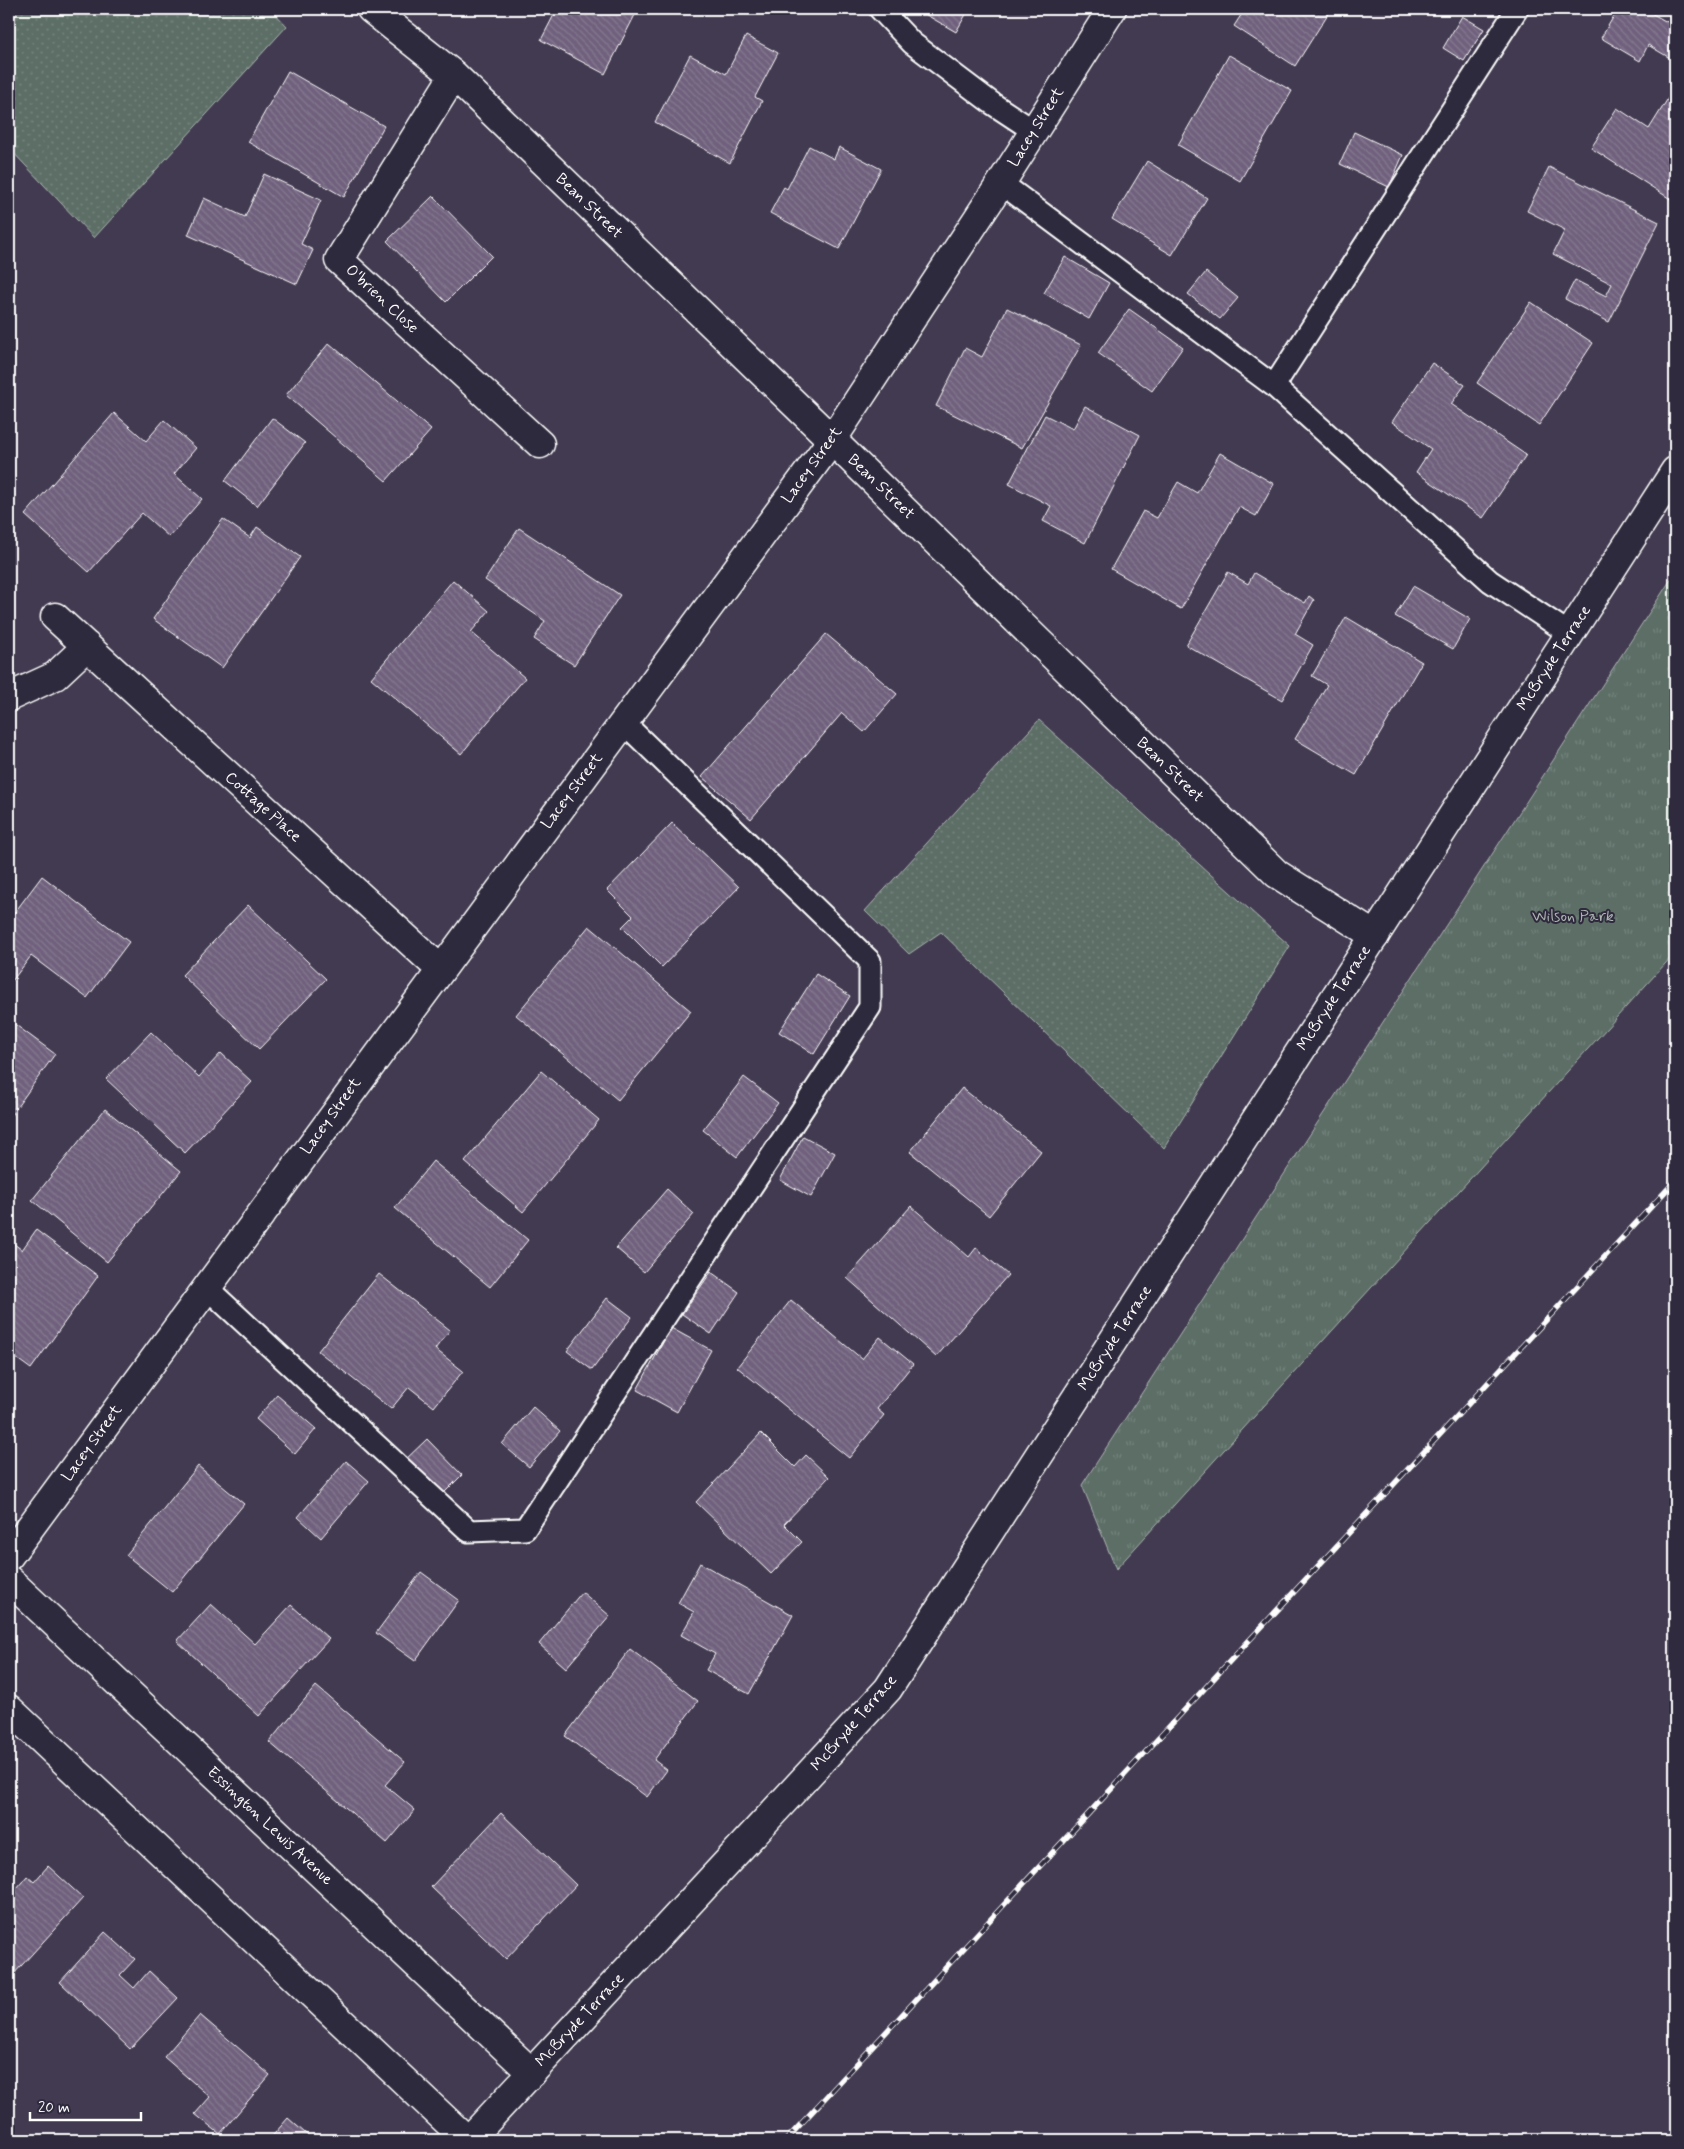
<svg xmlns="http://www.w3.org/2000/svg" width="1684" height="2149" font-family="Mynerve,sans-serif">
<style>
.grass{fill:url(#grass-dots);stroke:#adb6b2}
.park{fill:url(#park-tufts);stroke:#adb6b2}
.building{fill:url(#building-back-hatch);stroke:#fff}
.lines{fill:none;stroke-linecap:round;stroke-linejoin:round}
.service-casing{stroke:#fff;stroke-width:25}
.minor-casing{stroke:#fff;stroke-width:31}
.tertiary-casing{stroke:#fff;stroke-width:31}
.secondary-casing{stroke:#fff;stroke-width:31}
.service{stroke:#2f2a3d;stroke-width:21}
.minor{stroke:#2f2a3d;stroke-width:28}
.tertiary{stroke:#2f2a3d;stroke-width:28}
.secondary{stroke:#2f2a3d;stroke-width:28}
.rail-casing{stroke:#fff;stroke-width:5.5}
.rail{stroke:#2f2a3d;stroke-width:4;stroke-dasharray:11;stroke-linecap:butt}
.labels{text-anchor:middle;dominant-baseline:central;stroke-width:4;stroke-linejoin:round;paint-order:stroke}
.street-label{font-size:16px;fill:#fff;stroke:#2f2a3d}
.park-label{font-size:16px;fill:#adb6b2;stroke:#2f2a3d}
</style>
<defs>
<pattern id="grass-dots" width="8" height="8" patternUnits="userSpaceOnUse" patternTransform="scale(1.25)"><rect width="8" height="8" fill="#5b6e66"/><path d="M2 2h.1M6 6h.1" fill="none" stroke="#74847d" stroke-width="1.8" stroke-linecap="round"/></pattern>
<pattern id="park-tufts" width="24" height="20" patternUnits="userSpaceOnUse" patternTransform="scale(1.25)"><rect width="24" height="20" fill="#5b6e66"/><path d="M3 7l-1-3M5 7V3M7 7l1-3M15 17l-1-3M17 17v-4M19 17l1-3" fill="none" stroke="#74847d"/></pattern>
<pattern id="building-back-hatch" width="6" height="6" patternUnits="userSpaceOnUse" patternTransform="scale(1.25)"><rect width="6" height="6" fill="#6f617d"/><path d="M-1 5l2 2M0 0l6 6M5-1l2 2" fill="none" stroke="#857990"/></pattern>
</defs>
<rect width="100%" height="100%" fill="#423a50"/>
<filter id="ink" filterUnits="userSpaceOnUse"><feTurbulence type="fractalNoise" baseFrequency=".02" numOctaves="2"/><feDisplacementMap in="SourceGraphic" scale="10" xChannelSelector="R" yChannelSelector="G"/><feConvolveMatrix kernelMatrix="1 2 1 2 8 2 1 2 1" color-interpolation-filters="sRGB"/></filter>
<g filter="url(#ink)">
<path class="grass" d="M9 9H271L287 26 94 238 9 148Z
M1039 720 1290 946 1164 1148 941 932 909 954 865 911Z"/>
<path class="park" d="M1675 573V953L1116 1569 1082 1485Z"/>
<path class="building" d="M557 9H638L605 74 541 40Z
M916 9H969L956 32Z
M1245 9H1331L1295 66 1234 26Z
M1618 9H1644L1667 22 1675 9V61L1648 45 1640 61 1601 38Z
M1462 16 1484 29 1464 61 1443 48Z
M746 36 778 53 755 97 762 101 730 163 655 122 690 55 726 74Z
M1229 55 1292 91 1240 181 1178 145Z
M288 71 384 126 344 197 248 142Z
M1672 92 1675 94V202L1591 148 1617 108 1649 129Z
M1354 132 1403 155 1389 187 1340 164Z
M809 146 834 159 839 147 881 169 839 249 770 213 784 187 787 189Z
M1147 161 1207 198 1172 255 1112 219Z
M1549 167 1659 222 1609 322 1565 299 1575 280 1606 296 1612 284 1553 254 1565 230 1527 211Z
M264 174 321 200 301 244 313 250 297 284 188 235 204 198 245 217Z
M433 196 492 256 446 302 387 241Z
M1065 257 1109 283 1089 319 1044 293Z
M1206 272 1238 298 1220 319 1188 294Z
M1531 302 1593 343 1539 425 1477 383Z
M1007 308 1081 345 1022 448 936 406 965 348 982 357Z
M1129 309 1183 347 1152 391 1098 353Z
M329 343 431 430 386 481 286 395Z
M1432 363 1465 385 1451 404 1526 455 1483 518 1416 472 1431 449 1392 422Z
M1085 406 1140 435 1085 543 1043 521 1051 506 1009 484 1045 415 1073 429Z
M114 413 146 441 164 420 196 448 174 474 202 499 169 537 142 513 89 572 25 515Z
M272 418 305 443 257 506 225 481Z
M1220 453 1274 484 1256 516 1239 507 1181 609 1111 569 1143 511 1157 518 1178 482 1197 493Z
M223 519 250 538 257 527 300 557 222 668 153 619Z
M519 528 620 595 574 665 534 639 545 621 485 580Z
M1228 572 1248 584 1254 573 1305 603 1309 596 1314 600 1295 634 1313 645 1282 700 1186 645Z
M453 580 489 611 471 632 525 678 461 754 371 678Z
M1413 586 1470 619 1453 649 1395 616Z
M1346 617 1422 662 1356 775 1295 739 1327 685 1312 676Z
M826 634 897 694 864 732 842 713 751 819 702 777Z
M672 823 739 887 662 967 622 927 633 916 607 890Z
M42 876 129 942 87 998 31 956 12 981 9 978V920Z
M248 905 326 979 259 1049 182 975Z
M589 926 691 1011 618 1100 516 1015Z
M816 974 850 996 814 1054 779 1032Z
M9 1020 55 1054 9 1118Z
M151 1032 199 1077 221 1053 252 1082 185 1153 106 1079Z
M541 1071 599 1120 523 1212 465 1162Z
M744 1077 778 1103 737 1157 703 1130Z
M962 1088 1041 1151 989 1216 910 1152Z
M105 1109 181 1171 107 1262 32 1200Z
M803 1136 835 1153 811 1197 780 1180Z
M433 1161 528 1240 490 1287 395 1208Z
M667 1189 694 1214 644 1272 616 1248Z
M911 1206 969 1257 976 1248 1008 1275 936 1357 847 1278Z
M36 1230 98 1276 31 1369 9 1353V1240L22 1250Z
M711 1272 739 1292 711 1334 682 1314Z
M379 1274 450 1330 435 1349 463 1371 434 1407 409 1387 391 1409 318 1351Z
M607 1298 632 1317 592 1370 567 1351Z
M791 1300 862 1359 880 1337 913 1364 877 1409 884 1415 849 1458 737 1367Z
M671 1328 711 1350 677 1412 637 1390Z
M277 1395 316 1429 295 1454 256 1419Z
M533 1407 560 1431 529 1467 502 1444Z
M761 1433 795 1467 806 1455 829 1477 784 1524 802 1542 771 1574 696 1502Z
M427 1439 462 1475 439 1498 403 1462Z
M346 1461 369 1481 321 1538 298 1517Z
M198 1466 244 1504 172 1592 126 1555Z
M700 1563 793 1615 749 1694 706 1670 715 1654 681 1635 694 1612 678 1603Z
M421 1572 459 1600 415 1661 376 1633Z
M582 1592 610 1616 566 1668 539 1644Z
M211 1604 255 1644 291 1605 329 1639 259 1716 177 1641Z
M630 1649 698 1701 654 1760 667 1770 647 1797 565 1736Z
M316 1686 405 1762 385 1785 415 1810 387 1843 269 1742Z
M501 1813 576 1885 506 1959 431 1887Z
M48 1866 83 1898 12 1976 9 1974V1880L17 1888 27 1876 34 1882Z
M105 1932 135 1959 120 1975 134 1988 149 1971 178 1998 130 2049 60 1982Z
M200 2015 270 2075 220 2134 195 2114 210 2097 164 2057Z
M288 2118 313 2140H269Z"/>
<g class="lines">
<g class="service-casing">
<path id="service" d="M880 9 912 43 993 104 1034 131
M1001 183 1274 386 1490 581 1570 634
M1274 386 1517 9
M206 1287 469 1531 525 1529 870 1007V961L623 722"/>
</g>
<g class="minor-casing">
<path id="minor" d="M371 9 454 75 832 440 1277 874 1375 936
M454 75 339 260 540 444
M55 617 440 969
M9 697 55 676 87 646
M9 1556 832 440 1001 183 1112 9"/>
</g>
<g class="tertiary-casing">
<path id="tertiary" d="M9 1580 532 2073
M9 1709 467 2140"/>
</g>
<g class="secondary-casing">
<path id="secondary" d="M469 2140 888 1689 1675 471"/>
</g>
<use href="#service" class="service"/>
<use href="#minor" class="minor"/>
<use href="#tertiary" class="tertiary"/>
<use href="#secondary" class="secondary"/>
<g class="rail-casing">
<path id="rail" d="M786 2140 1675 1181"/>
</g>
<use href="#rail" class="rail"/>
</g>
</g>
<g class="labels">
<g class="street-label">
<text transform="translate(1036 127) rotate(-58)">Lacey Street</text>
<text transform="translate(589 206) rotate(44)">Bean Street</text>
<text transform="translate(382 299) rotate(43)">O'brien Close</text>
<text transform="translate(812 465) rotate(-54)">Lacey Street</text>
<text transform="translate(881 487) rotate(44)">Bean Street</text>
<text transform="translate(1554 658) rotate(-57)">McBryde Terrace</text>
<text transform="translate(1170 770) rotate(44)">Bean Street</text>
<text transform="translate(572 791) rotate(-53)">Lacey Street</text>
<text transform="translate(263 807) rotate(42)">Cottage Place</text>
<text transform="translate(1334 998) rotate(-57)">McBryde Terrace</text>
<text transform="translate(331 1116) rotate(-54)">Lacey Street</text>
<text transform="translate(1115 1338) rotate(-57)">McBryde Terrace</text>
<text transform="translate(92 1443) rotate(-54)">Lacey Street</text>
<text transform="translate(854 1723) rotate(-49)">McBryde Terrace</text>
<text transform="translate(270 1826) rotate(43)">Essington Lewis Avenue</text>
<text transform="translate(580 2020) rotate(-47)">McBryde Terrace</text>
</g>
<g class="park-label">
<text x="1573" y="916">Wilson Park</text>
</g>
</g>
<rect width="1684" height="2149" fill="none" stroke="#2f2a3d" stroke-width="30"/>
<rect x="15" y="15" width="1654" height="2119" fill="none" stroke="#fff" stroke-width="2" filter="url(#ink)"/>
<path d="M30 2112v8h111v-8" fill="none" stroke="#ffffff" stroke-width="2.5"/>
<text x="38" y="2112" font-size="15" fill="#ffffff" stroke="#2f2a3d" stroke-width="4" paint-order="stroke">20 m</text>
</svg>
